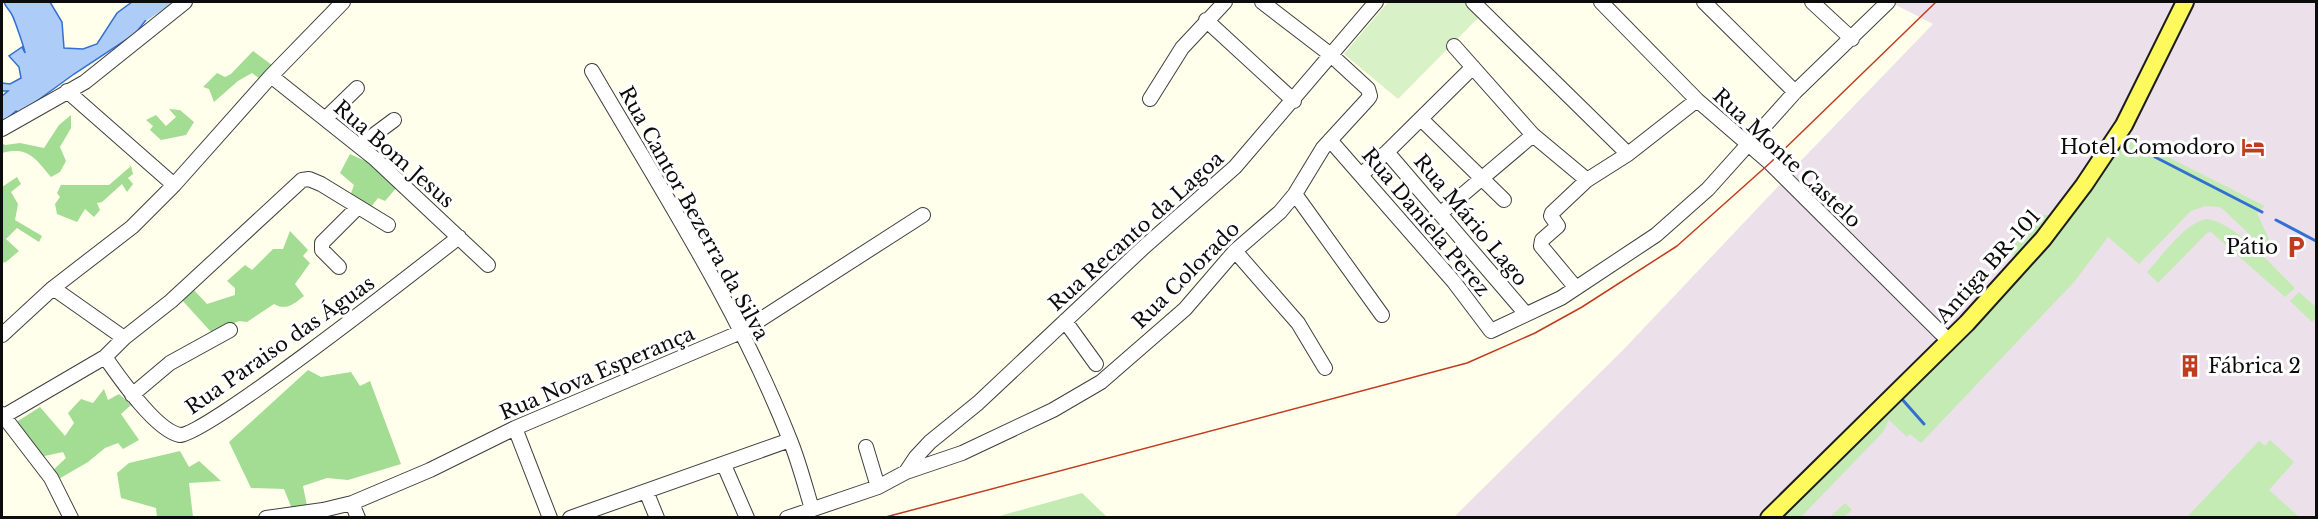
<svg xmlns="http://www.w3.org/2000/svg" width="2318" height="519" font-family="'Libre Baskerville',serif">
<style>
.industrial{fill:#ece0ea}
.green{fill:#c4ebb4}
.forest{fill:#a3dc93}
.pitch{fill:#d9f1c6}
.water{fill:#aeccf8;stroke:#326fd2;stroke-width:1.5}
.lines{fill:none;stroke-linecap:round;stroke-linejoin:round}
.stream{stroke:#326fd2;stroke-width:3}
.canal{stroke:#aeccf8;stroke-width:10}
.minor-casing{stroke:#3f3f3f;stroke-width:16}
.major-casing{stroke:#1d1d1d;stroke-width:20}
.minor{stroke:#fff;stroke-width:14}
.major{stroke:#fefa5d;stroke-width:16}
.tram{stroke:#c13b1f;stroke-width:1.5}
.labels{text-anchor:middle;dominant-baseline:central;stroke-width:6;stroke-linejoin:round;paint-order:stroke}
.poi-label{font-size:20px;fill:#0c0c0c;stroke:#fff;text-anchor:end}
.street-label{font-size:20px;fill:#0c0c0c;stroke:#fff}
</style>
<rect width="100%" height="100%" fill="#ffffeb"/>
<path class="industrial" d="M1890 2H2316V517L1453 518 1623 350 1791 173 1790 172 1933 24Z"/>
<path class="green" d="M2123 141 2138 143 2152 149 2265 206 2257 213 2275 253 2270 254 2225 211 2219 207 2205 206 2191 211 2139 264 2108 237 2074 282 1921 443 1910 434 1907 437 1889 420 1883 432 1801 517 1783 518 1880 420 2006 285 2111 144Z
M2036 215H2052L2015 259C2006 237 2019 227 2036 215Z
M2206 219C2234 221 2274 268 2295 288L2285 297 2211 232 2207 233 2158 283 2147 272C2162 256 2185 223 2206 219Z
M2299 292 2316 307V317L2312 322 2290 301Z
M2270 440 2294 462 2269 490 2299 517H2187L2259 441 2265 446Z
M1082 493 1107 517H996Z
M1845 503 1852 510 1844 517H1830Z"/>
<path class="forest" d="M253 51 276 68 264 82 252 73 238 81 214 102 209 89 203 87 217 73 225 77 231 74Z
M169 109 180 110 194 122 186 135 161 140 150 130 153 126 146 120 156 115 166 126 176 117Z
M71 115V128L60 147 66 161 60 172 51 177C35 158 28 146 2 153V143L5 145 20 143 44 148 59 125Z
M350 154 374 165 398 186 385 201 378 198 368 211 349 199 354 185 340 173Z
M131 166 133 174 128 178 133 184 127 192 122 184 102 202 97 203 100 210 94 217 85 209 77 222 57 214 55 204 60 197 57 193 61 185H109Z
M17 177 21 184 11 192 18 204 15 220 42 236 39 242 17 228 6 239 19 251 6 262 2 263V187Z
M290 231 308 250 303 256 310 263 295 284 304 296C294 304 286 311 274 304L247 322 239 321 212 333 181 299 194 290 207 304 235 295V288L227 281 245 265 252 270 273 249H283Z
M308 370 321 377 351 372 360 386 370 381 401 464 348 480 327 478 303 486 307 506 292 509 284 489 251 488 229 442Z
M104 389 108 400 119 394 131 405 121 414 139 440 123 449 118 443 105 448 88 462 57 480 51 472 66 458 63 452 40 457 15 423 40 407 65 436 74 423 68 413 81 399 93 403Z
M180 451 189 467 199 461 221 481 189 483 193 517H157L156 508 121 498 117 473 129 463Z"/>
<path class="pitch" d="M1388 2H1464L1480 16 1398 99 1344 54Z"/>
<path class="water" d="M4 2H50L62 22 64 48 83 49 97 44 117 13 132 2H160L135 34 74 74 19 114 16 111 2 123V96L8 91H2V83L10 84 21 78 19 67 9 56 22 47 25 53C25 50 14 18 12 15 9 9 6 8 4 2Z"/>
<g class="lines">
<path class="stream" d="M2155 157 2262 212
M2276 220 2316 241
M1901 398 1924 424"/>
<path class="canal" d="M146 15 165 2"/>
<g class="minor-casing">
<path id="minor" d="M1473 2 1628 154
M1601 2 1697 100 1770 163 1949 341
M1704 2 1795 92
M1812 2 1852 39
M1206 20 1294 101
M1454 46 1533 135 1587 180
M592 71C662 191 739 310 790 440 799 462 805 486 812 509
M271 76 374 158 488 265
M67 91 174 185
M1150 99 1182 48 1225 2
M325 119 357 88
M1421 119 1504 200
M2 129 85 82 185 2
M1330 140 1454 282 1491 331 1561 298 1656 235 1708 189 1795 92 1888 2
M359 146 394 120
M1387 152 1526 314
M1362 174 1387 152 1473 67
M1295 194 1382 315
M1441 213 1533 135
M1235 251 1298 323 1325 368
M339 267 322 250V243L358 207
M53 288 124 338
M1576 288 1541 246 1542 240 1558 226 1551 216 1552 213 1587 180 1628 154 1697 100
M1065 321 1096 364
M2 335 53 288 132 227 174 185 271 76 343 2
M105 357C119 377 156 431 180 435 202 439 427 262 459 237
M132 395 170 363 230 330
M2 414 51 478 71 518
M4 416 105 357 124 338 171 301 302 180 309 179 321 184 388 225
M515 428 550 518
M866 447 878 487
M724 465 747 518
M906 472 916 457 930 442 978 403 1144 247 1235 167 1376 2
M646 491 657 518
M352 503 358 518
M266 518 323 510 352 503 430 470 515 428 741 332 923 215
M570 518 790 440
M787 518 878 487 906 472 962 453 1053 410 1101 382 1185 309 1235 251 1280 212 1295 194 1323 148 1368 99 1370 96 1368 89 1331 55 1262 2"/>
</g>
<g class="major-casing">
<path id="major" d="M1769 518 1967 323 2043 239 2084 185 2124 125 2185 2"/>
</g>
<use href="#minor" class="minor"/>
<use href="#major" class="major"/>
<path class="tram" d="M882 518 1467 363 1535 333 1582 307 1677 246 1770 163 1936 2"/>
</g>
<defs>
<g id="hotel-bare" transform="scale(1.8)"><path d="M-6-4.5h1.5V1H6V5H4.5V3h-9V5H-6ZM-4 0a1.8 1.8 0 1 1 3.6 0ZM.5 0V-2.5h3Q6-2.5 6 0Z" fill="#c13b1f" stroke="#fff" stroke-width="2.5" paint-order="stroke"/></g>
<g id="parking-bare" transform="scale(1.8)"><path d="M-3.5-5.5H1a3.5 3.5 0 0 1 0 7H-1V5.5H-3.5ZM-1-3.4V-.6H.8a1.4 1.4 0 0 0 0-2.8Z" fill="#c13b1f" stroke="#fff" stroke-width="2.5" paint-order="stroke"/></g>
<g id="building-bare" transform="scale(1.8)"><path d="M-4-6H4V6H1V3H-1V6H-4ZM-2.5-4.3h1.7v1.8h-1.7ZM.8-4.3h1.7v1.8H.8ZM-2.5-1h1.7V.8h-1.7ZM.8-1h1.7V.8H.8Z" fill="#c13b1f" stroke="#fff" stroke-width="2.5" paint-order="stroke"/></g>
</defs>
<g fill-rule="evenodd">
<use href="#hotel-bare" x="2253" y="147"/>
<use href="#parking-bare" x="2296" y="247"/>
<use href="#building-bare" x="2190" y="366"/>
</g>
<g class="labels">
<g class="poi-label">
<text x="2235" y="147">Hotel Comodoro</text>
<text x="2278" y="247">Pátio</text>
<text x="2208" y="366" text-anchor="start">Fábrica 2</text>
</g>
<g class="street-label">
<text transform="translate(394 154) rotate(41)">Rua Bom Jesus</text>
<text transform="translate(1787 158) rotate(43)">Rua Monte Castelo</text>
<text transform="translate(694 213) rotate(61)">Rua Cantor Bezerra da Silva</text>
<text transform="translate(1471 220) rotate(50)">Rua Mário Lago</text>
<text transform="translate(1426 222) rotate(50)">Rua Daniela Perez</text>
<text transform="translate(1136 231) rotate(-42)">Rua Recanto da Lagoa</text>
<text transform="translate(1988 266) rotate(-48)">Antiga BR-101</text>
<text transform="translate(1186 275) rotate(-45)">Rua Colorado</text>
<text transform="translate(280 345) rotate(-35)">Rua Paraiso das Águas</text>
<text transform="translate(597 373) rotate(-23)">Rua Nova Esperança</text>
</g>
</g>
<rect width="2318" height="519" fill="none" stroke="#0c0c0c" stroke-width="6"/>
</svg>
